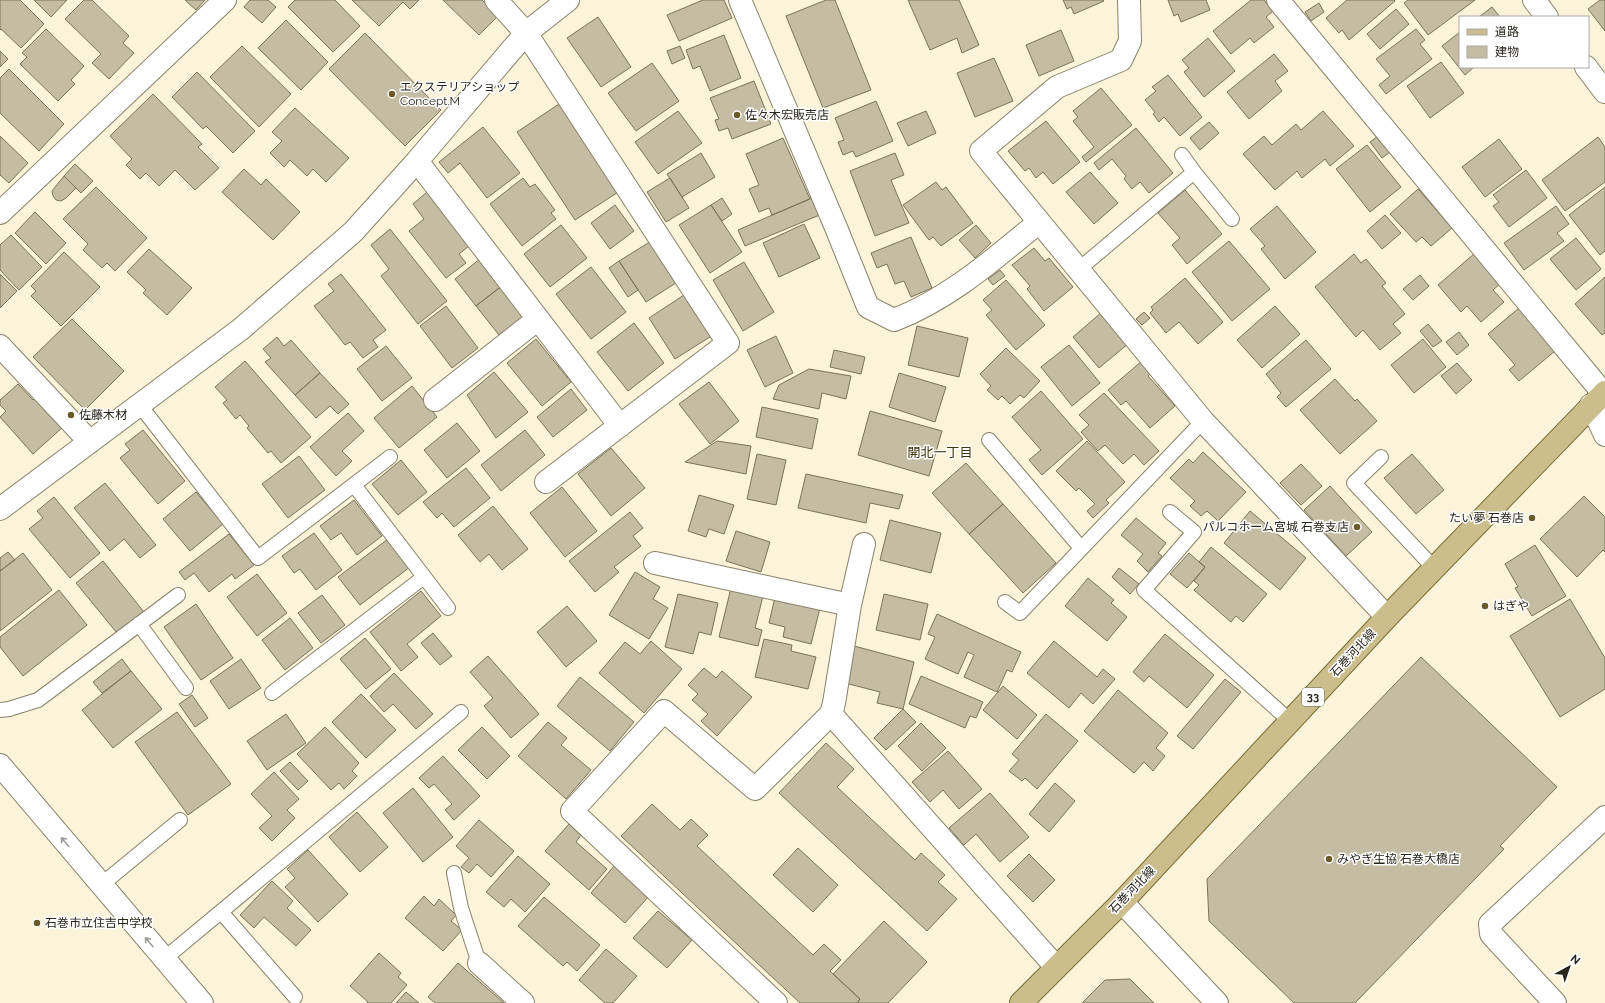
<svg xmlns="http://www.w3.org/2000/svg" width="1605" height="1003" font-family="Raleway,'Noto Sans JP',sans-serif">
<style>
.building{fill:#c4bda4;stroke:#79735b}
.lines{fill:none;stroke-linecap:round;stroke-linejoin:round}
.service-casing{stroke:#89826a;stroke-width:16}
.minor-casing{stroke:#89826a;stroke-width:24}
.tertiary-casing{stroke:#89826a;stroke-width:24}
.primary-casing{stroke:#7b6c32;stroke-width:24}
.service{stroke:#fff;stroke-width:14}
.minor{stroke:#fff;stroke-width:22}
.tertiary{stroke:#fff;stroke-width:22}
.primary{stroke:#cbbe8c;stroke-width:22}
.oneway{stroke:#9e9d98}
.poi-dot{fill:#695b28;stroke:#fff;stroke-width:1.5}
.labels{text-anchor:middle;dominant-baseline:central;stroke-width:3;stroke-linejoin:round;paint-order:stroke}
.shield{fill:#fff;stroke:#68665f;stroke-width:1}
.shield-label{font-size:11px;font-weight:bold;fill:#28251b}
.poi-label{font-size:12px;fill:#28251b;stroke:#fff;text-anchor:start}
.street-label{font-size:12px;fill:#28251b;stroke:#fff}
.neighbourhood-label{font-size:13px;fill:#3e3308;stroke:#fff}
</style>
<rect width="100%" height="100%" fill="#fbf4da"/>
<path class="building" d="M0 0H20L44 24 21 48 1 29 0 30Z
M34 0H67L51 17Z
M84 0H92L129 36 123 43 134 53 109 79 92 63 101 54 65 19Z
M185 0H205L196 10Z
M250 0H268L276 7 262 23 244 7Z
M295 0H335L360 26 333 52 288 7Z
M352 0H419L410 9 403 2 379 26Z
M443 0H482L498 16 479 35Z
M703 0H724L732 18 679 41 667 15Z
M826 0H835L871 90 823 108 786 16Z
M908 0H959L979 45 962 53 957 38 930 50Z
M1063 0H1103L1104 1 1074 14 1071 7 1067 9Z
M1168 0H1206L1210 10 1181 22 1178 14 1174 16Z
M1251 0H1264L1273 11 1266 17 1274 27 1254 43 1250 38 1231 54 1213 31Z
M1347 0H1394L1395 1 1349 40 1342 30 1339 33 1326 18Z
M1408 0H1475L1428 35 1404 3Z
M1600 0H1605V31L1588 9Z
M1319 3 1324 12 1311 21 1305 12Z
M1492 7 1500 17H1479Z
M1396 9 1409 24 1380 49 1367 34Z
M598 17 631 67 601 87 567 38Z
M286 20 328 62 301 90 258 48Z
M46 29 84 66 71 80 75 84 58 101 20 64 27 57 22 53Z
M1416 29 1425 40 1420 44 1432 59 1386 94 1379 85 1390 76 1376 59Z
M1061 30 1074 61 1039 76 1026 45Z
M1460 32V67H1474L1465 75 1442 46Z
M365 33 441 110 405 146 329 69Z
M724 35 741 78 710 91 700 66 693 69 686 50Z
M1208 38 1235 71 1204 97 1184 72 1189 68 1182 60Z
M242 46 291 94 259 127 210 77Z
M680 46 685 58 672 64 667 51Z
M0 51 8 59 0 67Z
M1274 54 1288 71 1275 81 1282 91 1249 119 1227 92Z
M994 58 1013 101 975 117 957 73Z
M1441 62 1464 93 1430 118 1407 86Z
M652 63 679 101 636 131 608 93Z
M9 69 64 124 39 151 0 113V78Z
M197 72 255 131 233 153 206 126 203 129 172 97Z
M1168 75 1202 117 1180 136 1164 117 1159 122 1153 114 1155 112 1145 100 1156 91 1152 87Z
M754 81 771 124 732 139 728 128 719 131 715 120 719 119 710 98Z
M1101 88 1132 125 1086 162 1082 157 1094 147 1073 121 1078 117 1073 111Z
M153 94 202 144 198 147 219 168 195 190 175 170 159 186 146 173 140 179 126 165 132 159 110 136Z
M876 101 893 141 856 157 853 151 843 155 838 142 844 140 835 118Z
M562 102 620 191 575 220 517 132Z
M295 108 349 158 326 182 313 169 307 176 290 160 284 167 270 153 282 141 272 132Z
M678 111 702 143 658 174 635 142Z
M926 111 936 133 908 146 897 123Z
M1323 111 1354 146 1330 166 1325 159 1302 178 1297 171 1275 190 1243 154 1264 136 1272 145 1296 124 1301 130Z
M1046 121 1080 162 1053 184 1043 172 1036 178 1029 168 1025 171 1008 151Z
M1209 122 1219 133 1200 150 1190 138Z
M483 127 520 173 487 198 460 163 448 173 439 162Z
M1136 128 1173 173 1149 193 1140 182 1132 189 1124 179 1126 176 1112 159 1099 170 1094 163Z
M0 136 28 163 9 183 0 175Z
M1378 136 1390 152 1382 158 1370 142Z
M1598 137 1605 147V182L1565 211 1542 180Z
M783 138 810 199 772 215 769 208 759 212 749 189 759 185 746 154Z
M1499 139 1522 169 1485 197 1462 167Z
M1367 145 1401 187 1370 212 1336 169Z
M701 153 715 177 682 197 667 174Z
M895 153 904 175 891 180 909 223 875 236 850 171Z
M75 164 93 181 81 193 64 176Z
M244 169 261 185 266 179 300 212 273 240 222 192Z
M1526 170 1547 198 1509 227 1493 206 1499 202 1493 195Z
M1090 172 1118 203 1094 224 1066 192Z
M64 176 76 188 66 198 61 201 56 200 53 196 52 191Z
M523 178 530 187 535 184 555 210 551 213 556 219 522 246 490 204Z
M670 178 689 208 666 222 647 192Z
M936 182 942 190 946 187 973 223 941 246 933 237 929 240 903 205Z
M96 187 147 238 115 271 107 263 102 268 83 250 88 244 63 219Z
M1605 187V251L1600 255 1569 215Z
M1418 189 1452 228 1431 246 1422 237 1416 242 1390 214Z
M1185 190 1222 234 1187 264 1172 245 1180 238 1158 213Z
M427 192 469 246 459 254 466 263 446 278 409 231 424 219 413 204Z
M814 197 822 214 745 246 738 230Z
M722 198 732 214 722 221 711 205Z
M615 205 634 231 610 249 591 223Z
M711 205 742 252 710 273 679 225Z
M1277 206 1316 252 1285 279 1261 249 1265 246 1250 229Z
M1556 206 1569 224 1557 233 1564 241 1524 270 1504 243Z
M35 212 66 243 46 264 15 233Z
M1385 215 1401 233 1382 249 1367 231Z
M804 224 820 258 779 277 763 243Z
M561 225 587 258 550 287 524 254Z
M976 225 991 243 975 258 959 240Z
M390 229 447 301 418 324 381 276 389 269 371 245Z
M11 235 42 267 19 290 0 270V245Z
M911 237 932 288 911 297 904 281 895 284 887 264 877 268 871 253Z
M1576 238 1601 269 1576 290 1550 259Z
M653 240 679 281 646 302 619 261Z
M1229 241 1270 289 1232 321 1192 272Z
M1034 248 1045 261 1049 258 1073 287 1044 311 1027 289 1030 286 1012 265Z
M149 249 192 288 167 315 143 293 146 290 127 272Z
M64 252 100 287 61 326 31 296 36 291 31 286Z
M1475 253 1501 283 1493 290 1504 302 1481 322 1467 306 1461 312 1438 285Z
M1354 254 1361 263 1366 259 1386 283 1382 286 1405 314 1393 324 1401 333 1380 350 1363 330 1356 337 1315 287Z
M481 258 503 285 476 306 455 279Z
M619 261 638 290 628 297 609 268Z
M744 262 774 312 743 331 713 280Z
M591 267 626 312 591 339 556 294Z
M1000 270 1005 276 993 285 988 279Z
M0 274 17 291 0 308Z
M341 274 386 330 373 340 378 347 363 358 350 342 345 345 314 306 334 291 328 284Z
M1420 275 1429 286 1413 300 1403 289Z
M1605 277V333L1602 335 1575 304Z
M1185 278 1223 322 1198 344 1179 322 1166 333 1150 313 1153 310 1151 307Z
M1006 280 1045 325 1016 350 986 315 992 310 983 300Z
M503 285 526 315 499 335 476 306Z
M687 293 713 335 675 359 649 318Z
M446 306 478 348 452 368 420 326Z
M1275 306 1300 334 1262 368 1237 340Z
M1519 308 1555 351 1519 381 1509 370 1515 365 1488 334Z
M1102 312 1129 343 1099 368 1073 337Z
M1144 312 1150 318 1142 325 1136 319Z
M72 319 124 371 85 410 33 357Z
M634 323 664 363 628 391 597 352Z
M1428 324 1442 341 1433 347 1420 331Z
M917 326 968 338 959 377 908 365Z
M1459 332 1469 345 1457 355 1446 342Z
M776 336 793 373 765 387 747 350Z
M277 337 284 346 291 340 320 373 295 395 265 362 271 358 263 349Z
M536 339 571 382 542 406 507 363Z
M1423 339 1446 367 1414 393 1391 365Z
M1306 340 1331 369 1286 407 1277 397 1281 393 1266 374Z
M1069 345 1100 383 1072 406 1041 367Z
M386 346 412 378 382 401 357 369Z
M1006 348 1040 381 1024 398 1020 395 1010 404 1002 396 998 400 987 390 991 386 980 374Z
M834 350 865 357 861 374 830 367Z
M245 361 311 437 281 463 271 451 268 453 247 428 249 426 240 415 236 419 223 403 227 400 215 387Z
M1142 361 1152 372 1148 376 1175 406 1150 428 1126 401 1121 405 1108 390Z
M1457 363 1472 380 1456 394 1441 376Z
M809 369 851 376 846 399 822 393 819 409 773 399 779 385Z
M494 372 528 412 496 438 467 395Z
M320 373 349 404 338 414 330 406 316 418 295 395Z
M899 373 946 387 935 422 889 407Z
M1335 379 1355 401 1357 399 1377 421 1340 454 1300 410Z
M709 382 739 421 710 444 679 404Z
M18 384 33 400 36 397 63 427 33 454 0 417 6 411 0 405V400Z
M412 386 437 417 399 448 374 418Z
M571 389 587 410 553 437 537 417Z
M1041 391 1083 439 1042 475 1029 460 1041 450 1012 417Z
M1104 393 1159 451 1144 465 1134 454 1123 464 1105 445 1098 451 1081 432 1089 425 1079 415Z
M762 407 818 419 812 449 756 437Z
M870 411 942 431 929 476 858 455Z
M348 413 364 431 342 451 352 461 336 476 310 447Z
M457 423 480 451 447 478 424 450Z
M143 430 185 481 158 504 120 458 130 450 125 444Z
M525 430 545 455 501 491 481 465Z
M717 441 751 446 746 474 685 462Z
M1087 441 1125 482 1106 500 1109 503 1093 518 1087 511 1095 504 1079 488 1076 491 1056 471Z
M611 448 645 488 611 516 578 474Z
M1203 452 1246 492 1218 521 1207 511 1201 516 1190 506 1195 501 1170 478 1189 459 1193 463Z
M757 454 786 460 776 505 747 499Z
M1412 454 1444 490 1416 514 1384 478Z
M299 456 325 490 288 518 262 484Z
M401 460 427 492 398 515 372 484Z
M966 463 1003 504 969 534 932 493Z
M1301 464 1322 486 1301 505 1280 483Z
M466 468 490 498 454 527 442 513 437 518 423 502Z
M806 474 903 495 899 509 870 503 866 523 798 508Z
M105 483 156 545 140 558 124 539 110 551 74 508Z
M1330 486 1372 532 1346 556 1304 510Z
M562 487 597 531 565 557 530 513Z
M196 492 223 524 190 551 163 519Z
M699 495 734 505 724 534 709 529 706 537 688 531Z
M1584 496 1605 517V552L1603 550 1577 577 1540 539Z
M54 497 100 553 70 578 29 529 43 518 37 511Z
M354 500 382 536 357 555 341 533 331 540 320 526Z
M1003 504 1056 563 1023 593 969 534Z
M493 506 528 549 502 570 489 554 480 562 458 535Z
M1250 511 1306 558 1280 590 1224 543Z
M630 512 643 528 633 536 641 546 614 567 619 572 595 592 569 561Z
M1136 518 1166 543 1158 553 1162 556 1148 572 1137 561 1143 554 1121 535Z
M890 520 941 533 931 573 880 560Z
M736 531 770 542 761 572 726 561Z
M314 533 342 570 316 590 300 569 294 573 282 556Z
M229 534 254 565 235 579 232 574 209 592 194 573 185 580 179 572Z
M388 539 410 567 360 605 338 577Z
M1535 545 1566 596 1532 616 1515 588 1518 587 1505 564Z
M1211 547 1267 594 1243 622 1236 616 1231 622 1194 590 1199 585 1194 581 1205 567 1199 562Z
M8 552 15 560 0 571V558Z
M23 553 52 590 0 631V571Z
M1189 553 1205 567 1187 588 1170 574Z
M103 561 144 612 117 633 76 583Z
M1119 568 1139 584 1130 594 1112 577Z
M635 572 660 587 653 599 668 608 649 639 609 615Z
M257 574 287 613 257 636 227 597Z
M1088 578 1114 600 1111 603 1127 617 1107 641 1065 606Z
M731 588 763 596 755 628 762 630 758 646 719 637Z
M59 590 87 625 23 676 0 647V637Z
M421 591 441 616 407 644 418 657 401 671 370 632Z
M678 594 718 603 711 635 699 632 693 654 665 647Z
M884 594 928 604 920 640 876 630Z
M322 595 345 625 321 643 298 613Z
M775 597 820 608 811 644 783 637 785 627 769 623Z
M1570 599 1605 658V689L1560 717 1510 636Z
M196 604 233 658 201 680 164 627Z
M567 606 597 641 566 667 537 632Z
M937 614 1021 652 1012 672 1007 670 997 692 964 677 974 655 968 652 958 674 925 659 935 637 928 634Z
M290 618 313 648 285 670 262 640Z
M433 633 452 656 440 665 421 643Z
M1165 634 1214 675 1187 708 1149 676 1144 682 1133 672Z
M365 638 391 669 366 689 340 659Z
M764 639 792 645 791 651 816 657 808 689 755 677Z
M651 641 682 669 644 713 599 673 625 642 640 654Z
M1054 641 1097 677 1103 669 1115 679 1093 704 1081 693 1069 708 1027 673Z
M854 646 914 662 903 709 877 703 880 692 845 683Z
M488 656 539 714 511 738 484 706 493 698 470 672Z
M1421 657 1557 787 1500 846 1504 849 1355 1003H1294L1209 921 1207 879Z
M122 659 131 671 102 693 93 682Z
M241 659 261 688 229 709 210 681Z
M704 668 716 678 722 671 752 697 717 736 701 721 708 714 692 700 698 694 688 685Z
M131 671 162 709 113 748 82 710Z
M394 673 433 714 416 729 393 704 384 712 370 696Z
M921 676 983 702 976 718 970 716 965 728 909 704Z
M580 677 634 722 610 751 557 706Z
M1225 679 1241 692 1193 749 1177 736Z
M1003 686 1037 715 1017 739 983 710Z
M1118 690 1168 733 1156 748 1165 756 1153 771 1144 762 1134 773 1084 731Z
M361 694 396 730 366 758 332 722Z
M192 695 208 718 195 727 179 704Z
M903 709 916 722 886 750 874 738Z
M177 712 231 784 188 815 135 742Z
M286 714 306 743 267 770 247 741Z
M1046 714 1078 741 1037 789 1025 778 1022 781 1009 771 1019 760 1012 754Z
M548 722 567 738 561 745 591 770 566 799 518 756Z
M921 723 946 748 922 771 898 746Z
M325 727 359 763 352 771 357 776 344 789 339 783 331 790 297 754Z
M482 727 510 756 487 779 458 750Z
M826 743 854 769 837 787 915 860 921 853 945 875 938 882 957 899 927 931 779 793Z
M948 751 982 789 959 809 943 790 930 802 912 782Z
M443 756 480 796 454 820 445 810 452 804 434 784 429 788 419 778Z
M290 762 308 781 298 790 280 771Z
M274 772 299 799 287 810 295 818 272 841 259 828 272 816 251 794Z
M1055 783 1075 801 1049 832 1029 814Z
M413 788 453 837 423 862 383 813Z
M990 793 1029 837 1000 862 976 834 964 845 949 828Z
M652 804 680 830 691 819 708 835 697 846 813 955 824 944 841 960 830 971 860 999 857 1003H800L621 836Z
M357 812 388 847 360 872 329 837Z
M479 820 514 851 491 877 477 864 469 873 461 867 469 858 456 846Z
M569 824 581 835 576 842 607 869 589 890 545 851Z
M798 848 838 885 813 912 773 875Z
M308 850 348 894 318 922 285 887 295 878 287 869Z
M1029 854 1055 880 1033 902 1007 876Z
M518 856 550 884 525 912 511 899 504 907 486 892Z
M615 865 650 895 625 923 591 893Z
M272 881 293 901 287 908 311 930 296 946 264 917 254 928 240 915Z
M424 896 434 906 439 899 456 915 451 921 462 930 443 951 405 918Z
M544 897 600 945 577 971 567 962 563 966 518 926Z
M658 911 692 940 667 968 633 938Z
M884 921 927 962 888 1003H857L860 999 833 974Z
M606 949 637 976 613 1003H605L579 980Z
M379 953 401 973 398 977 407 985 391 1003H367L368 1002 350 986Z
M458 963 504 1003H435L428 997Z
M1130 979 1154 1003H1082L1105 980Z
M406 992 419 1003H396Z"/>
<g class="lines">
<g class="service-casing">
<path id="service" d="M1182 155 1194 172 1232 219
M1078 270 1194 172
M139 404 258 558 390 457
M989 440 1081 548
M1381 457 1354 483 1434 568
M354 485 448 608
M1170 512 1194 532 1144 590 1290 721
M1005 602 1020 613 1203 421
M139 624 186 688
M272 693 424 577
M0 710 9 709 38 700 178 595
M454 873 461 908 479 963
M101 885 180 820
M221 912 295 997
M164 959 461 712"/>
</g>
<g class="minor-casing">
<path id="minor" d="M496 0 526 33 728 343 546 482
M740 0 837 230 868 307 894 320C949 299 994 259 1039 222
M1129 0 1130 41 1121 60 1057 87 981 151 1203 421 1387 617
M1278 0 1603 393
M1534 0 1547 17
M1586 67 1605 92
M417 161 620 426
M0 213 225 0
M0 346 90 442
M435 400 538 319
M1591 405 1605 435
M0 509 241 329 353 232 417 161 526 33 568 0
M864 544 850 605 834 703 831 714 1056 967
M655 563 850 605
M0 765 202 1003
M479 963 523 1003
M776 1003 572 811 664 711 755 789 831 714
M1555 1003 1491 934 1490 924 1605 817"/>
</g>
<g class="tertiary-casing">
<path id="tertiary" d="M1122 902 1217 1003"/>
</g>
<g class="primary-casing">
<path id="primary" d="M1021 1003 1122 902 1387 617 1605 392"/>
</g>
<use href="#service" class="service"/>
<use href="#minor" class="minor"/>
<use href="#tertiary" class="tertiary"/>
<use href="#primary" class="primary"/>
</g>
<defs><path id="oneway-shaft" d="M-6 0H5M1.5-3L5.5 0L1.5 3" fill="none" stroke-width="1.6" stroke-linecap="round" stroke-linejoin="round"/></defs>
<g class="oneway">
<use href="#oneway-shaft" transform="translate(65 842) rotate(-130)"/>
<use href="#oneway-shaft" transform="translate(149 942) rotate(-130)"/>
</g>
<g class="poi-dot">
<circle cx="392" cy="94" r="4"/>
<circle cx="737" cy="115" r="4"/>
<circle cx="71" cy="415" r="4"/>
<circle cx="1532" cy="518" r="4"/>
<circle cx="1357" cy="527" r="4"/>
<circle cx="1485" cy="606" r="4"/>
<circle cx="1329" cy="859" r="4"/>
<circle cx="37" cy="923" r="4"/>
</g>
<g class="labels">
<rect class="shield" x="1302" y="688" width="22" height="18" rx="3"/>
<g class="shield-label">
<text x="1313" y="697">33</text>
</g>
<g class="poi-label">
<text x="400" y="87">エクステリアショップ<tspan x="400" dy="14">Concept.M</tspan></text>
<text x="745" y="115">佐々木宏販売店</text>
<text x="79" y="415">佐藤木材</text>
<text x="1524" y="518" text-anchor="end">たい夢 石巻店</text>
<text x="1349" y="527" text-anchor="end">パルコホーム宮城 石巻支店</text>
<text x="1493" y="606">はぎや</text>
<text x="1337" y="859">みやぎ生協 石巻大橋店</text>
<text x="45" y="923">石巻市立住吉中学校</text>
</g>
<g class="street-label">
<text transform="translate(1353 653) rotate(-47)">石巻河北線</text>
<text transform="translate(1132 890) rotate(-46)">石巻河北線</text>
</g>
<g class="neighbourhood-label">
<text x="940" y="452">開北一丁目</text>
</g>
</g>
<rect x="1459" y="16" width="130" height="52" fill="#ffffff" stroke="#a9a8a4"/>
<rect x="1467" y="29" width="20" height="6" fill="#cbbe8c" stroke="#a9a8a4"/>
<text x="1495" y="36" font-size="12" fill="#28251b">道路</text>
<rect x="1467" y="46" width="20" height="12" fill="#c4bda4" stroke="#a9a8a4"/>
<text x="1495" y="56" font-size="12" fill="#28251b">建物</text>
<g transform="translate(1569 967) rotate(40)" stroke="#ffffff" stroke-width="3" paint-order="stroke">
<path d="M0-3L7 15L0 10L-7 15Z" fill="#28251b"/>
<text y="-6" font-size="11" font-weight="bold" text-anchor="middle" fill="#28251b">N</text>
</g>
</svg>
